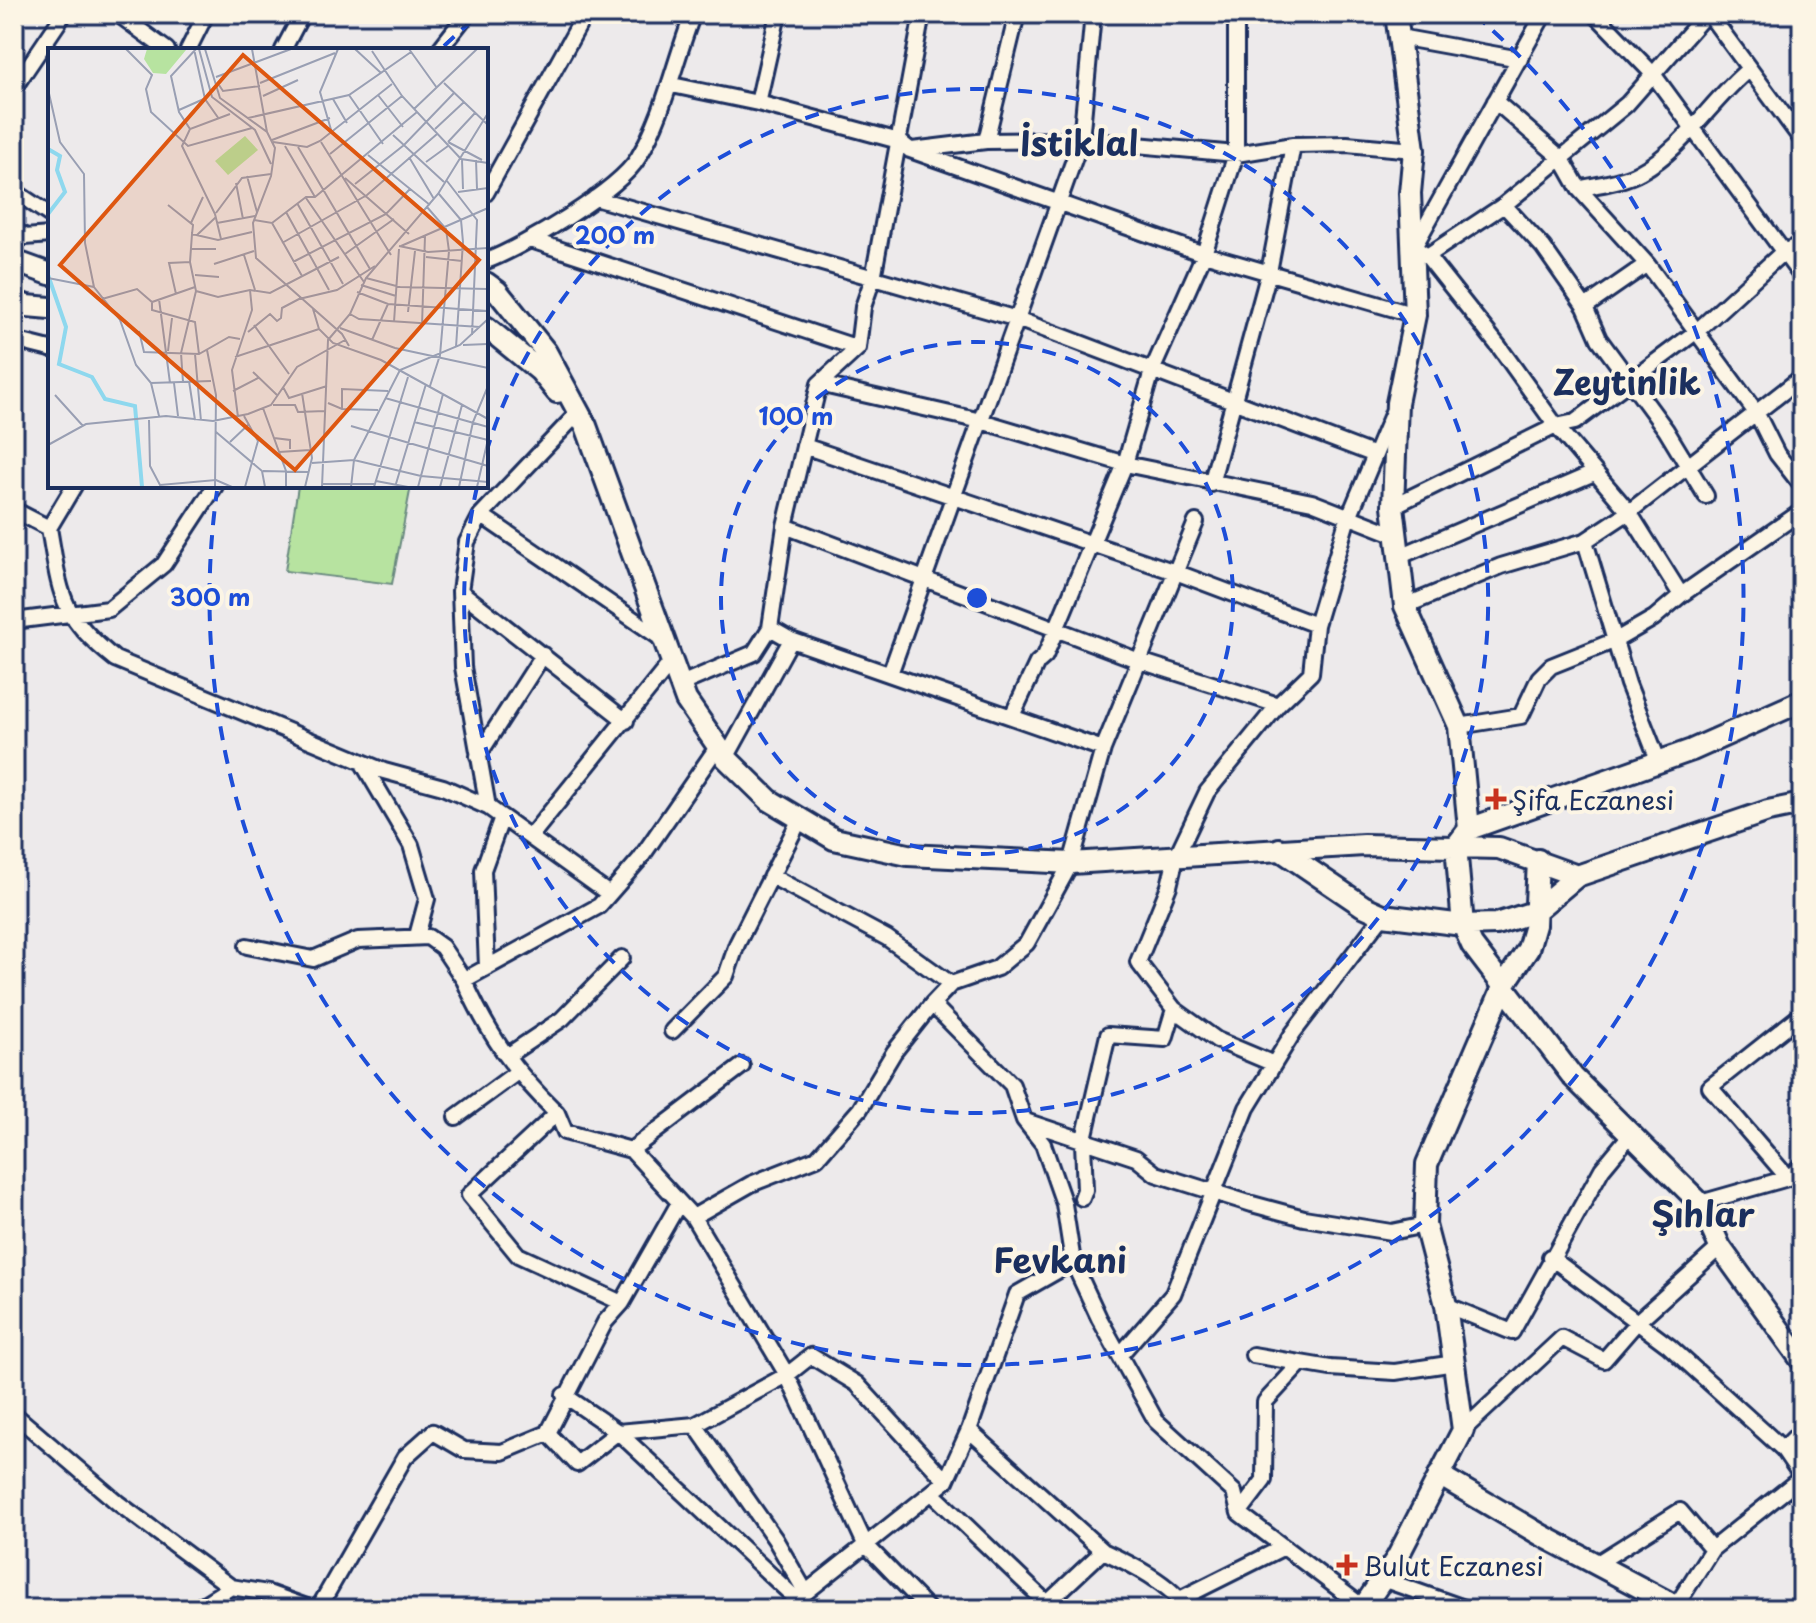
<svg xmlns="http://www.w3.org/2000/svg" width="1816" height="1623" font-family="'Playpen Sans',sans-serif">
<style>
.green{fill:#b7e3a0;stroke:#69897f;stroke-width:2}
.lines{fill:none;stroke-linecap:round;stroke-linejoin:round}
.street-casing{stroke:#1b2f5e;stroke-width:20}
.secondary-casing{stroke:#1b2f5e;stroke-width:26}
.street{stroke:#fcf5e5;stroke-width:14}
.secondary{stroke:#fcf5e5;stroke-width:20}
.ring{fill:none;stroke:#1d4ed8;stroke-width:4;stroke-dasharray:14 10}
.poi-dot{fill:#c8321e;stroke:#fcf5e5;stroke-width:3}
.labels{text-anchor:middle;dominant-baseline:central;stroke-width:8;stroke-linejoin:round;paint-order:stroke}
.poi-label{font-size:26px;fill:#1b2f5e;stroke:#fcf5e5;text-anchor:start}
.district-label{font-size:34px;font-weight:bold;fill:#1b2f5e;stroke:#fcf5e5}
.inset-river{fill:none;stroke:#8ed8ee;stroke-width:4}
.inset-road{fill:none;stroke:#999fb3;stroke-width:2}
.view{fill:#de5710;fill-opacity:0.15;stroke:#de5710;stroke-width:4}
.inset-edge{fill:none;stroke:#1b2f5e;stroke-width:4}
.centre{fill:#1d4ed8;stroke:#fcf5e5;stroke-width:4}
.ring-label{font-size:24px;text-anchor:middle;font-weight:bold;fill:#1d4ed8;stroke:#fcf5e5;stroke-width:8;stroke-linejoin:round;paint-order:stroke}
</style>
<rect width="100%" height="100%" fill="#edeaeb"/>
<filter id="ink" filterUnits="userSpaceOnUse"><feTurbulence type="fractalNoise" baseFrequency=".0125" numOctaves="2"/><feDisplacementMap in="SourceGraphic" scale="16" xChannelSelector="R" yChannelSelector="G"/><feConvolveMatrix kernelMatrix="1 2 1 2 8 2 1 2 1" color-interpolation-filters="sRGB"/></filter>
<g filter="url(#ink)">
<path class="green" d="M298 486H411L392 584 285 571Z"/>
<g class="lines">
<g class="street-casing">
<path id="street" d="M118 14 167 50
M1544 14 1414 247 1427 256 1504 205 1627 104 1706 14
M1595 14 1653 74 1802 277
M1709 14 1802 140
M1399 37 1520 59
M188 50 206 14
M283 50 302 14
M439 50 467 14
M672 85 758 103 899 141 910 150 1204 254 1415 315
M14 88 64 14
M1495 101 1562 159 1579 189 1647 264 1757 414 1777 454 1802 486
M758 103 778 14
M986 141 1017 14
M912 150 986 141 1081 140 1236 154 1293 145 1347 144 1414 150
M1579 189C1598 184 1623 182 1640 172 1686 147 1710 101 1749 69
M14 191 50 215
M486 193 585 14
M595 198 1017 319 1375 455
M1504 205 1543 247 1585 307 1599 339 1666 430 1706 496
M14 229 25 237 50 235
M531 240 858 348
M1427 256 1500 348 1556 426 1629 512 1681 595
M486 261C522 248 619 190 638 158 665 113 674 62 693 14
M1585 307 1647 264
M14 340 50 349
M819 384 981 421 1125 464 1312 502 1396 535
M804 446 1178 573 1316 625
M1211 484 1269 272 1293 145
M74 486 49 528C61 596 59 614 115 659L384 771 443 787 488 807 609 894
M1393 506 1556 426 1575 422 1697 331 1783 252 1802 244
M14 510 49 528
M481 515 665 641
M785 526 1137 660 1278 705
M1585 541 1628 684 1658 760
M1398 557 1594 473
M460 591 626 721
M1405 606 1501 566 1585 541 1629 512 1802 377
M14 621 109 609 164 564 215 486
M770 628 791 640 1103 749
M890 674 1081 140 1093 14
M681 684 754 653 770 628 785 526 819 384 858 348 863 307 873 278 922 14
M1012 716 1037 663 1045 656 1125 464 1152 371 1204 254 1236 154V14
M1459 726 1521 716 1539 678 1551 666 1616 640 1654 618 1681 595 1802 511
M478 756 543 655
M726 758 791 640
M362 762 411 845 427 899 417 936
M488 807 463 667 460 591 467 542 481 515 576 415
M530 837 672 661
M771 876 887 938 951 984
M247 946 313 959 358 940 428 937 442 947 464 980
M487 967 483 870 502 817
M932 1004 1012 1085 1024 1120 1043 1144 1064 1204 1073 1262 1099 1318 1156 1421 1234 1492 1239 1513 1363 1607
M1174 1009 1217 1040 1274 1064
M672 1031 726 976 737 944 800 819
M507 1056 562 1019 622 958
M557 1113C513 1070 489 1036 464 980L599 906 640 859 718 746
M456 1117 516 1073
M1025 1121 1136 1158 1156 1174 1252 1204 1304 1218 1391 1232 1425 1225
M631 1150 742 1066
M1788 1178 1710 1087 1802 1014
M1082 1198 1085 1190 1083 1143 1108 1035 1165 1039 1174 1009 1138 962 1169 886 1176 857 1207 792 1278 705 1311 673 1316 625 1346 524 1393 412
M1700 1203 1788 1178 1802 1166
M693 1217 751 1184 817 1158 860 1109 894 1052 932 1004 951 984 997 968 1027 943 1071 863 1103 749 1196 522
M1550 1257 1669 1346 1783 1449 1802 1477
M622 1303 518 1255 469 1195 557 1113 565 1132 631 1150 693 1217 787 1375 865 1544 928 1609
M1446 1305 1512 1332 1602 1169 1631 1134
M1120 1355 1173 1294 1247 1108 1293 1033 1383 915
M1253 1355 1330 1368 1395 1372 1455 1363
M564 1395 618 1432 807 1609
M14 1414 118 1503 231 1587 268 1593 312 1609
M695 1425 775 1539 805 1591
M969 1430 1103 1551C1131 1564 1170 1583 1187 1609
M1463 1430 1562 1338 1604 1360 1637 1322 1720 1247
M548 1433 577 1464 618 1432 695 1425 787 1375 811 1356 857 1384 946 1481
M1783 1449 1802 1430
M932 1493 1053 1609
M1239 1513 1264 1480 1265 1402 1301 1363
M1596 1564 1680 1511 1712 1549
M1382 1579 1467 1609
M1180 1599 1282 1548
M1676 1606 1712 1549 1802 1477
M196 1609 231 1587
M318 1609 405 1457 433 1432 464 1450 502 1452 548 1433 605 1322 622 1303 679 1203
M785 1609 946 1481 969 1430 1017 1294 1073 1262
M1041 1609 1103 1551"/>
</g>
<g class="secondary-casing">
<path id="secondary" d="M1396 14 1414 150 1410 193 1415 315 1397 403 1393 506 1405 606 1459 726 1469 829 1456 846 1463 925 1472 945 1573 1077 1700 1203 1720 1247 1802 1361
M14 261 50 274
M486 283 497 291 546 352 586 426 686 700 726 758 769 800 834 839 908 855 1071 863 1364 845 1499 848 1577 876
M14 301 27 306 50 308
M486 327 540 371 557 392
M1469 829 1692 750 1802 701
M1279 849 1363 906 1383 915 1463 925 1496 924 1534 912 1577 876 1768 811 1802 804
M1439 1475 1541 1535 1681 1609
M1362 1609 1397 1558 1463 1430 1446 1305 1425 1225 1427 1164 1504 985 1528 949 1535 925 1538 860"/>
</g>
<use href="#street" class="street"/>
<use href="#secondary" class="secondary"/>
</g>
</g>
<g class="ring">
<circle cx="977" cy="598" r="256"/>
<path d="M486 453A512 512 0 1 1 477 487"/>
<path d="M444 46A767 767 0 0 1 479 15M1475 15A767 767 0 1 1 217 491"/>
</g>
<g class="poi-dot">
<path d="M1492 787h8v8h8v8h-8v8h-8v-8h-8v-8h8z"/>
<path d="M1343 1553h8v8h8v8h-8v8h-8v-8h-8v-8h8z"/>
</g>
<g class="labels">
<g class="poi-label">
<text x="1512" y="799">Şifa Eczanesi</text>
<text x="1363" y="1565">Bulut Eczanesi</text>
</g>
<g class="district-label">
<text x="1079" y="142">İstiklal</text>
<text x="1627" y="381">Zeytinlik</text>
<text x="1703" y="1213">Şıhlar</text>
<text x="1060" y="1259">Fevkani</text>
</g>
</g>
<g transform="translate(48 48)">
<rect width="440" height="440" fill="#edeaeb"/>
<path d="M99 1H136L138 2 118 26 105 25 96 11ZM197 88 210 102 180 127 167 113Z" fill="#b7e3a0"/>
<path class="inset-river" d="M0 101 12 108 9 122 17 144 0 166M0 227 18 279 11 316 44 329 57 351 87 358 94 439"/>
<path class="inset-road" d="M78 1 104 27 98 41 103 64 140 98 204 80M146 1 157 51 171 71M151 1 164 49 207 82 223 116M157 1 172 50 219 84 227 100 223 128 205 175 208 210 294 286 301 298M204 1 219 84M307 1 333 25M361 1 389 40M324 3 354 48 413 111 440 115M168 29 243 1M212 35 287 5M396 35 440 77M171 37 175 43 212 38M0 41 12 94 36 126 37 195 46 239 72 272 88 317 103 335 111 368M301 47 335 96M330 47 355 79M215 48 250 32M285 51 299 75M366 61 429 1M131 62 158 50M200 70 301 47 363 4M142 81 131 64 123 28 148 1M387 81 416 54M284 85 272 44 290 1M345 87 396 134M224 92 282 70M225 94 259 99 272 93 344 36M273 94 343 207M400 94 434 112M400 94 427 65M237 98 267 149M250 99 322 221M282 106 354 48M320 107 382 157M361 109 386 151M414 112 415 141M428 112 429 141M378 114 400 98M199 128 209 164M297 130 361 186M399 133 429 172 424 287M188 135 195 171M307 136 356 97 406 45M410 144 440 140M391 146 413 172 415 194 408 299M258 150 316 234M249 155 295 236M120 157 145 177 144 186M379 159 398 181 401 203 392 307 382 338M238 164 281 242M168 165 194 130 223 126M206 172 224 175 258 149H267L369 64M143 175 155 149M169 175 207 168M224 175 254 228M149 187 168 169M173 191 167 166 134 98 142 81 182 66M234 195 319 147 389 86M351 198 380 204 440 200M353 198 440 160M142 201H168M297 206 346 171M196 207 207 242M378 209 414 213M142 214 144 186 170 192 204 184M245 214 338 166 362 141M166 216 206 203M147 227 171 229M0 230 46 239M318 230 352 239 440 241M313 237 348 248M148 243 170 249 202 242 222 245 291 209M309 244 340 256 440 263M128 246 121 215 142 214 148 243 133 305 135 334M54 251 89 241 104 254 147 239M111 251 122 335M104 254V262L147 274 151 306M265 261 271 281 285 295 333 312 440 371M360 264 367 203M302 266 311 271 432 279M346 274 351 201M206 277 241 326M374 277 377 188M292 280 347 300 440 320M91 283 96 304 151 306 181 289 192 291M200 284 222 266 229 273 233 270 234 260 251 251 289 242 327 218M324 292 340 256M415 297 440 296M159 302 168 347 167 439M120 303 124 270M147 306 153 373M187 309 271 281M205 324 230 348M141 333 147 372M103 335 163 333M126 335 130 368M235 339 241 350 279 338M185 343 210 330M254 345 264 410 257 439M7 347 35 378M337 350 440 379M280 355 294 361 330 362M225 357H247L250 364 277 363M215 360 238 423V439M294 361V341L340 343M196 368 210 393 197 439M190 369 184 322 204 262 202 242M101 372 102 418 112 437 168 432 184 439M366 374 440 392M303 378 440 418M168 384 214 423 217 439M226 390 242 392V401M182 394 201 376M0 397 38 376 118 368 165 373 200 366 223 357 249 319 297 292M231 404 262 402M264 415 306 412 373 428 440 434M215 423 260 424M328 433 360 439M274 436H327M274 439 280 292 302 266 318 230 390 146 440 65M303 439 306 412 352 322 412 297 440 271M326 439 360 329M347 439 378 336M370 439 395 346M392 439 414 357M411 439 425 374 440 338M429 439 440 391"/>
<path class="view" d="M195 7 431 212 247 422 12 217Z"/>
<rect width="440" height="440" class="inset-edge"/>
</g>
<circle cx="977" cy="598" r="12" class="centre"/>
<g class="ring-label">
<text x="615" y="244">200 m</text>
<text x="796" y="425">100 m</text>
<text x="210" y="606">300 m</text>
</g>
<rect width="1816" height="1623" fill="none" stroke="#fcf5e5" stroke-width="48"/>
<rect x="24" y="24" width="1768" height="1575" fill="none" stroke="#1b2f5e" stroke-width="3" filter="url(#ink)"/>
</svg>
